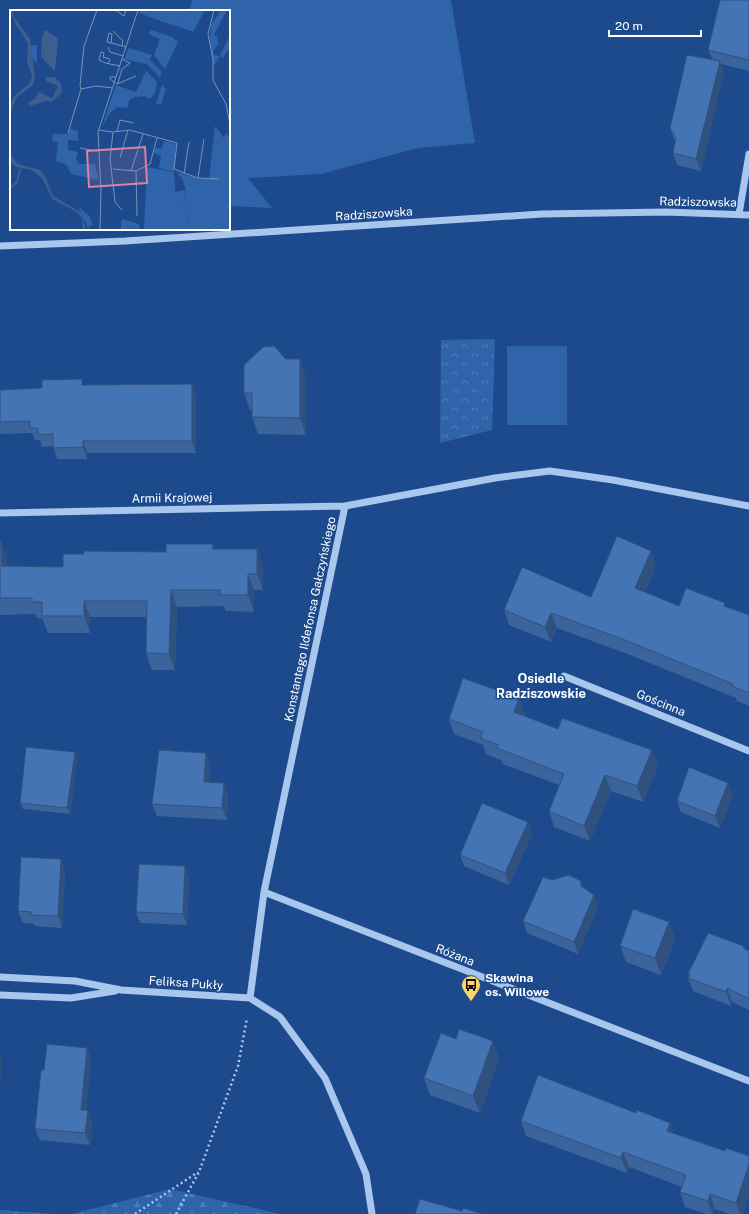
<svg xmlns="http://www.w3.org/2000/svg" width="749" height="1214" font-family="'Public Sans',sans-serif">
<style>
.grass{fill:#2f64aa}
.forest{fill:url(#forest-firs)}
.park{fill:url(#park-crowns)}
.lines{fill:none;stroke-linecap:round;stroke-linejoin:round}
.path{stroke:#a9c6ed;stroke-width:2.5;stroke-dasharray:2 3;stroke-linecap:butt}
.minor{stroke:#a9c6ed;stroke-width:7}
.wall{fill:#3a649b}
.shaded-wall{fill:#30517e}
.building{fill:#4474b4;stroke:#30517e}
.labels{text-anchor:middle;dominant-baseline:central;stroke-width:3;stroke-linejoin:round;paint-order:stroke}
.street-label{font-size:12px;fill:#fff;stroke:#1c4a8c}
.poi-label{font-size:12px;font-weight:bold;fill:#fff;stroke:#1c4a8c;text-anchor:start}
.neighbourhood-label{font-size:13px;font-weight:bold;fill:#fff;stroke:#1c4a8c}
.inset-river{fill:none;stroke:#3d5e8f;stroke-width:2}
.inset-road{fill:none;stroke:#7792ba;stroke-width:1}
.view{fill:#dd80a5;fill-opacity:0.15;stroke:#dd80a5;stroke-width:2}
.inset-edge{fill:none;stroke:#fff;stroke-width:2}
</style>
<defs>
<pattern id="forest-firs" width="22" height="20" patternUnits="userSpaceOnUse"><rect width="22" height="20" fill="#2f64aa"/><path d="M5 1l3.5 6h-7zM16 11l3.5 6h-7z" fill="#4e7bb7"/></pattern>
<pattern id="park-crowns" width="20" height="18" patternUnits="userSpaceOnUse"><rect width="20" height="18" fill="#2f64aa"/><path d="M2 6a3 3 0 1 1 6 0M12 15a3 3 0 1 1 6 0" fill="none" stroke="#4e7bb7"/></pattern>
</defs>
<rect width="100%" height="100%" fill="#1c4a8c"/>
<path class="grass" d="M192 0H451L475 143 418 148 321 174 248 178 272 208 229 206V11H189Z
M507 346H567V425H507Z"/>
<path class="forest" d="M170 1189 280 1214H72Z
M0 1210 56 1214H0Z"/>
<path class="park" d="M495 339 492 430 440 443 441 340Z"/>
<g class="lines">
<path class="path" d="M135 1214 198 1172
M176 1214 199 1172 238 1066 247 1018"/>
<path class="minor" d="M739 214 749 154
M0 246 125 241 542 214 666 212 749 215
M0 513 345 506 495 478 550 471 613 480 749 506
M564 676 749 751
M264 892 749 1081
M0 977 75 981 121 990 250 998 280 1017 325 1078 366 1174 372 1214
M0 995 71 998 115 991
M250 998 264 892 345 506"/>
</g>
<path class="wall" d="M749 0V71L721 64 724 72 701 171 677 165 673 153 675 142 670 128 712 59 708 50Z
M286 359 306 376V435L258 434 252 417V410H250L244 393Z
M192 384 196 396V453H87V459H57L53 446 42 447 40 440H35L32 433 0 434V390L42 388 84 385Z
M0 541 7 557V566L63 567 84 554 166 552 213 544 214 549H257L263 565V590H254V612L226 611 224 606 177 607 175 670H152L146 653 147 617H90V633H48L42 618H37L36 614 0 615Z
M656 566 645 592 679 606 726 607 749 615V706L737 701 736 698 630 655 557 628 551 642 509 625 504 610 591 597Z
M519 698 525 714 524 716 558 729 652 750 658 766 643 802 611 791 590 841 554 827 549 811 559 785 503 764 501 760 486 754 483 745 454 734 449 719Z
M206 753 210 764 209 782 224 783 228 795 227 820 157 816 152 804Z
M77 758 70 814 23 809 20 803Z
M733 795 720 828 681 812 677 801Z
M528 822 532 834 509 885 464 866 460 855Z
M61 859 65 871 62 928 35 926 34 924 23 923 18 911Z
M189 878 187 925 140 923 136 912Z
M552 880 583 887 598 907 578 954 527 933 523 921Z
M669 922 675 939 661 975 626 962 620 946Z
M744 946 745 949 749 951V1010L732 1002 731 1006 693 991 688 978 689 976 688 974Z
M87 1048 91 1060 86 1110 92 1122 90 1145 40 1140 35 1129 44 1070Z
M499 1058 480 1113 430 1095 424 1078Z
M636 1113 670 1123 674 1134 725 1151 749 1156V1195L743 1214H729L715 1209 713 1214H707L685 1207 680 1192 682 1187 629 1167 627 1173 526 1136 521 1121Z"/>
<path class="shaded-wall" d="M720 61 724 72 701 171 696 159Z
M300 359 306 376V435L300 418Z
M192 384 196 396V453L192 441Z
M83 441 87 453V459L83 447Z
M1 541 7 557 8 582 2 566Z
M257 549 263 565V590L257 574Z
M651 551 656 566 640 603 635 588Z
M248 574 254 590V612L248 595Z
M171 590 177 607 175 670 169 654Z
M84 601 90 617V633L84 616Z
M551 613 557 628 551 642 545 627Z
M519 698 525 714 520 728 514 712Z
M652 750 658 766 643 802 637 786Z
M75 752 77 758 70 814 67 808Z
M206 753 210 764 208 794 204 782Z
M605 775 611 791 590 841 584 826Z
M224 783 228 795 227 820 222 808Z
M728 783 733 795 720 828 715 816Z
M528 822 532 834 509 885 505 873Z
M61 859 65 871 62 928 58 916Z
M185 866 189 878 187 925 183 914Z
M594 895 598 907 578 954 574 942Z
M669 922 675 939 661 975 655 958Z
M727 988 732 1002 731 1006 726 992Z
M493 1041 499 1058 480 1113 473 1096Z
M87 1048 91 1060 85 1122 81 1110Z
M0 1052 1 1055V1081L0 1078Z
M88 1110 92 1122 90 1145 85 1133Z
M670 1123 675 1138 667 1131Z
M623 1152 629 1167 627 1173 621 1158Z
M749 1164V1195L743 1214H740L736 1203Z
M710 1194 715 1209 713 1214H712L708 1201Z"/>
<path class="building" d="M720 0H749V60L708 50Z
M687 55 720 61 696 159 673 153 676 138 670 128Z
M274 346 286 359H300V418L252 417V393H244V365L263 347Z
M82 379V385L192 384V441H83V447L53 448V434L38 435V428H30V421L0 422V390L42 388V380Z
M617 536 651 551 635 588 679 606 686 588 725 603 724 606 749 615V693L732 686 733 684 625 640 551 613 545 627 504 610 522 567 591 597Z
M0 541H1L2 566 63 567V554H84V551L166 552V544H213L212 549H257V574H248V595H220V590H171L169 654 146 653 147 601H84V616H42V602H32V598H0Z
M463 678 519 698 514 712 558 729 562 718 652 750 637 786 605 775 584 826 549 811 564 774 497 748 499 745 480 738 483 732 449 719Z
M26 747 75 752 67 808 20 803Z
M159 750 206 753 204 782 224 783 222 808 152 804Z
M689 767 728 783 715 816 677 801Z
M482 803 528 822 505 873 460 855Z
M21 857 61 859 58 916 31 915V912L18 911Z
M139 864 185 866 183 914 136 912Z
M569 875 581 881V886L594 895 574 942 523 921 543 877 552 880Z
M633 909 669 922 655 958 620 946Z
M708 933 744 946 743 948 749 951V999L727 988 726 992 688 978 690 974H688Z
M459 1029 493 1041 473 1096 424 1078 441 1033 456 1039Z
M47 1044 87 1048 81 1110H88L85 1133 35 1129 41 1070H44Z
M538 1075 636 1113 637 1110 670 1123 667 1131 725 1151 726 1148 749 1156V1164L736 1203 710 1194 708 1201 680 1192 686 1175 623 1152 621 1158 521 1121Z
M420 1199 462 1211 463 1208 483 1214H415Z"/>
<defs>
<g id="bus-pin" transform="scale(1)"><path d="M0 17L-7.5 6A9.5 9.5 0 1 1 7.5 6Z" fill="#fdd566" stroke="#1c4a8c"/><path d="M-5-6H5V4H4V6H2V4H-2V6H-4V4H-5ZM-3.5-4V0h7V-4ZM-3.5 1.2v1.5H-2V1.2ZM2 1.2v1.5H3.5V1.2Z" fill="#111"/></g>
</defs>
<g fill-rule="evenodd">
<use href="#bus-pin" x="471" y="985"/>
</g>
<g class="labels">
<g class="street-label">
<text transform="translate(698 202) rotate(1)">Radziszowska</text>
<text transform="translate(374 214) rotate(-4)">Radziszowska</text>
<text transform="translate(172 498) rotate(-1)">Armii Krajowej</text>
<text transform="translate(310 619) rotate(-78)">Konstantego Ildefonsa Gałczyńskiego</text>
<text transform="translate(661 703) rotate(22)">Gościnna</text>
<text transform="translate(455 955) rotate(21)">Różana</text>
<text transform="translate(186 983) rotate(4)">Feliksa Pukły</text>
</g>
<g class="poi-label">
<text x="485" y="978">Skawina<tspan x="485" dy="14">os. Willowe</tspan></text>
</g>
<g class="neighbourhood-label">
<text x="541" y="678">Osiedle<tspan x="541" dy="15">Radziszowskie</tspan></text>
</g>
</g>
<g transform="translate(10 10)">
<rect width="220" height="220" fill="#1c4a8c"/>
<path d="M170 0H195L183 22 164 15 171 4ZM119 38 142 45 137 54 114 49ZM60 119 68 121V131L58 130V140L68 142 66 148 69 154H85L89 170 61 164 57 155 46 151 48 132 42 131 43 124H58ZM154 131 166 134 164 162 149 158 151 146 144 143 145 138 152 139ZM176 180 174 182 178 214 171 211V198L166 195 164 182Z" fill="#2f64aa"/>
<path d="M211 0H217L204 25 208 27 207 31 209 33 203 41 204 45 210 46 220 25V40L217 41 213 48 210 46 204 56 200 29 201 15ZM141 20 162 27 168 32 155 59 144 45 150 29 138 24ZM21 35H27V54L22 48ZM139 49 152 62 150 67 137 54ZM136 61 147 72 145 83 140 89 135 86 125 87 119 90 118 98 107 97 100 103 92 117 106 75 126 82ZM152 75 156 79 151 95 146 93ZM205 116 214 128 216 123 220 128V220H134L137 157 164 162 166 195 171 198V211L178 213 174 182 176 181 172 168 166 162 191 169H199ZM68 196 80 207 83 215 79 216V220ZM113 209 129 214 130 220H120L119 215V220H111V210Z" fill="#2f64aa"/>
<path d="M131 0H170L171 4 164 16 129 3Z" fill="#2f64aa"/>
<path d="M0 0H3L4 7 20 29 25 69 22 76 7 87 0 104V94L4 86 19 74 22 67 17 51 18 33 5 13ZM35 20 48 28 45 61 31 47 32 26ZM36 67H44L51 73 52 83 41 92 36 91 20 96 18 92 25 89 29 82 42 88 48 76 36 71ZM0 144 8 154 30 160 35 166 43 186 72 203 76 220H73L72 208 67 202 42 189 32 168 22 160 6 157 0 152Z" fill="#3d5e8f"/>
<path class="inset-river" d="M0 178 7 172 10 159"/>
<path class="inset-road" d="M87 0 74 36 70 76 71 79 86 76 103 78M105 0 114 6 116 0M204 0 198 24 203 49V70L216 94 220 114M103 21 113 31 112 36M101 33 102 24 99 23 97 32 105 34 116 37M98 37 100 42 113 46M98 54 100 49 93 47 94 43 91 42 89 50 95 53 110 56M106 67H100V69L107 74 126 66M108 73 112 59 120 53 112 49M88 120 103 122 120 120 167 133 164 159 188 168 194 129M103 122 100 149 105 192 112 200M107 122 110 110 124 113M58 123 71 79M70 138 87 141M110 148 118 120M103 159 126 161M121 161 133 124M126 161 127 206M126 161 140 154 147 128M174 164 179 132M188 168 209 169M90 220 91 179 88 122 128 0"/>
<path class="view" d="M135 137 137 173 79 177 77 141Z"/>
<rect width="220" height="220" class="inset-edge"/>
</g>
<path d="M609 30v6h92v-6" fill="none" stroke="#ffffff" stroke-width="2"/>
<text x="615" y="30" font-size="12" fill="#ffffff" stroke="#1c4a8c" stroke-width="3" paint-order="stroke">20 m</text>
</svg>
